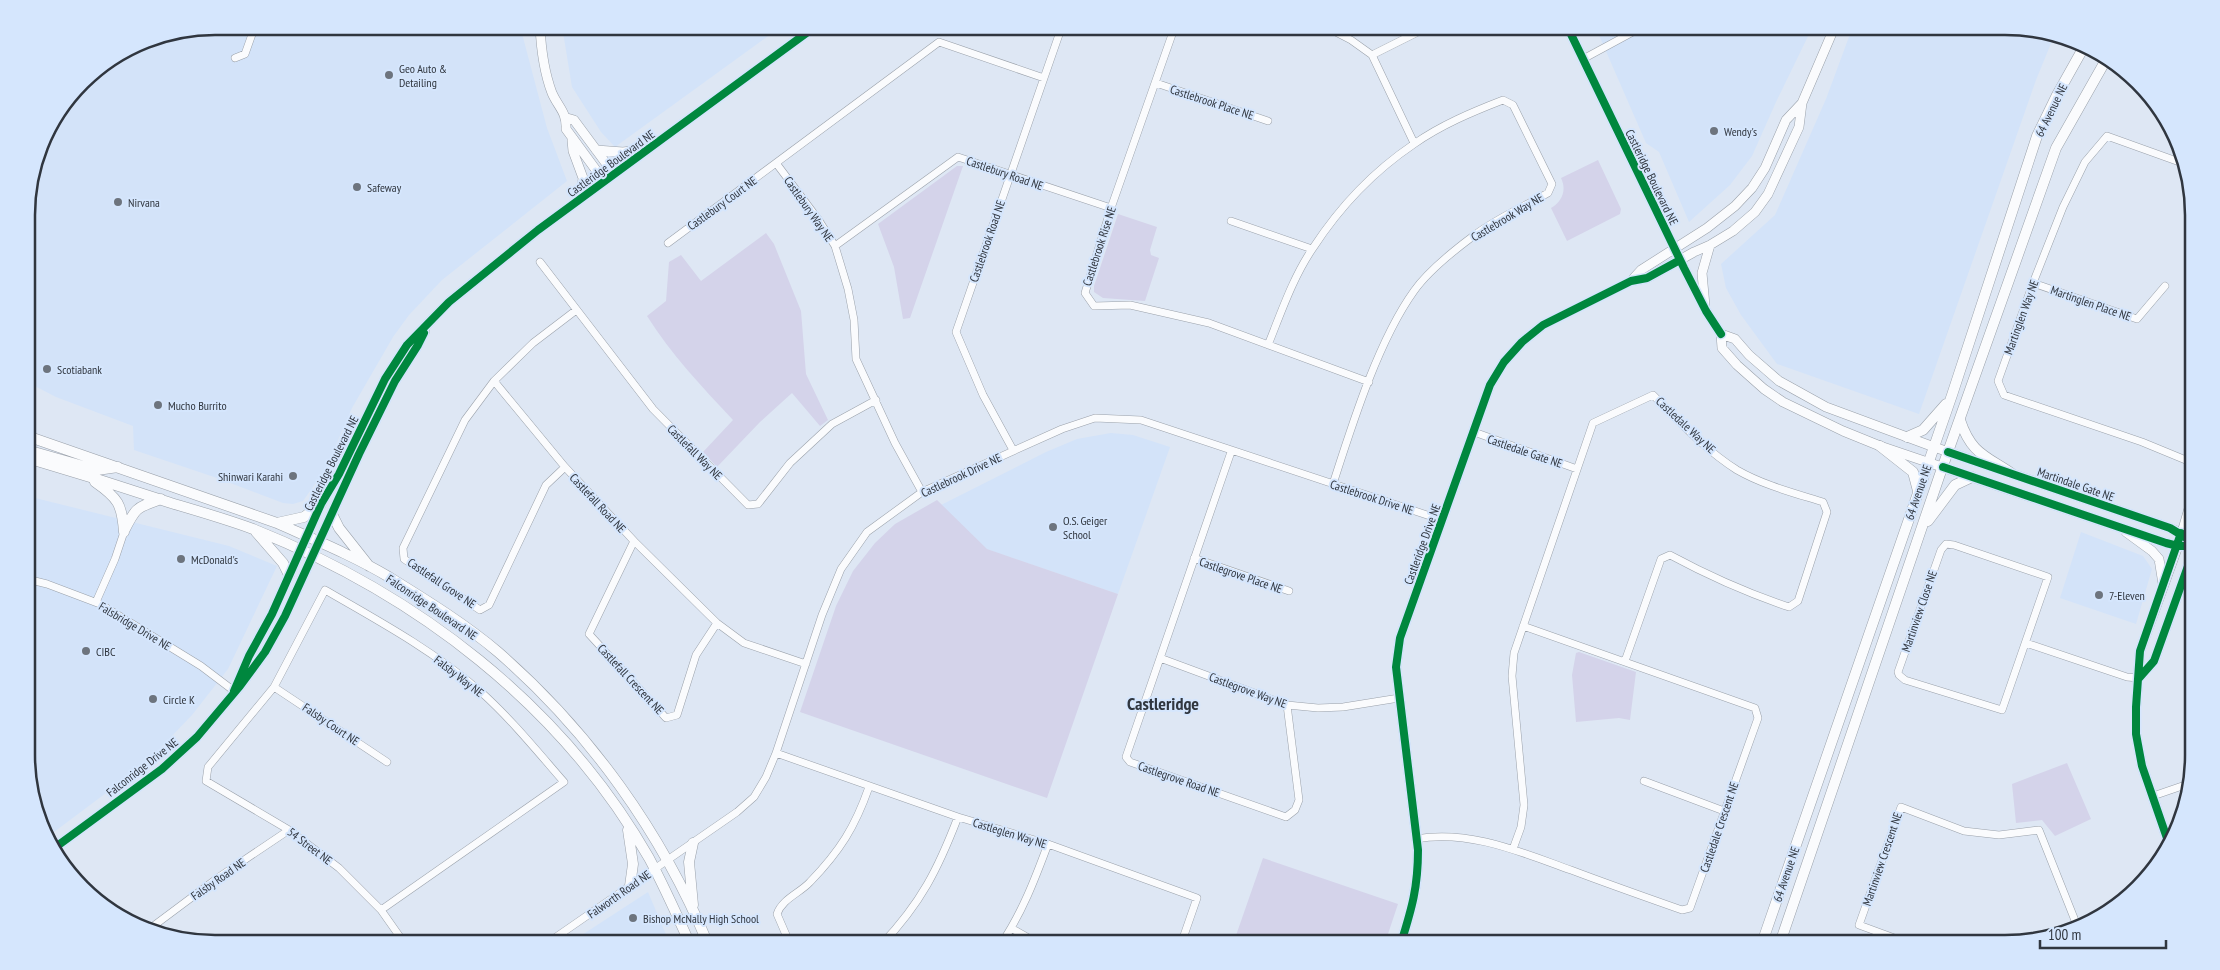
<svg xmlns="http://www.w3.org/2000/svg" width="2220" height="970" font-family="'PT Sans Narrow',sans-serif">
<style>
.built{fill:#d3e3f9}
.green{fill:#d4d3ea}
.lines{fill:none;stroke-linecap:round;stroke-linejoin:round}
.minor-casing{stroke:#9aa1aa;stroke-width:8}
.tertiary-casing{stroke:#9aa1aa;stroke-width:10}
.secondary-casing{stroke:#9aa1aa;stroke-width:11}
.minor{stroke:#fafbfd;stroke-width:7}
.tertiary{stroke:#fafbfd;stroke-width:9}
.secondary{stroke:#fafbfd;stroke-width:10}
.cycleway-casing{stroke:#d5e6fd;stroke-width:11}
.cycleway{stroke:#00873e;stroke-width:8}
.poi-dot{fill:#6d747e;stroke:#d5e6fd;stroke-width:2}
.labels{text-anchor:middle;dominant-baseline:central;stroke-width:4;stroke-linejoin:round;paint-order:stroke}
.poi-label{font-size:12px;fill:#30363f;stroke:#d5e6fd;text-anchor:start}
.street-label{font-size:12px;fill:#30363f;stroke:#d5e6fd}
.district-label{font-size:18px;font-weight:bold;fill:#30363f;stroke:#d5e6fd}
.rim{fill:none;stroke:#30363f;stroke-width:2.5}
</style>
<rect width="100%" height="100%" fill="#dee7f4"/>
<path class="built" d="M215 26H520L547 128 567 181 442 280 409 315 393 337 352 408 325 470 303 501 293 504 283 503 217 478 134 450 133 426 56 397 27 382V202L46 131 90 73 143 41Z
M562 26H782L615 147 601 132 572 87Z
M1595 26H1813L1776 102 1752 156 1730 185 1689 222 1659 152 1646 143Z
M1853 26H2005L2054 36 2036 80 1919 414 1777 364 1741 315 1726 288 1721 264 1775 215 1826 99Z
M1111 433 1133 435 1170 447 1118 594 986 549 941 505 1046 452 1077 439Z
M27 496 229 546 277 566 228 669 192 715 146 763 54 832 37 812 28 780Z
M2081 532 2143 556 2152 569 2136 624 2060 598Z
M648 892 670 944H568Z"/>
<path class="green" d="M1598 160 1621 209 1620 214 1567 241 1551 208C1562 202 1567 190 1561 178Z
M957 166H963L910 318 903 319 894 267 878 224Z
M1118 214 1157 227 1150 250 1151 255 1159 258 1145 301 1103 298 1094 292V286Z
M766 233 774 244 801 311 806 374 828 420 820 426 792 393 760 422 717 467 703 452 733 420C702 387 671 354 647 316L666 301 669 262 681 255 701 281Z
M937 500 987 549 1118 594 1047 798 800 712 836 606 853 571 875 543 895 524Z
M1579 652 1636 672 1630 720 1619 718 1576 722 1572 675 1576 653Z
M2067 763 2091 819 2055 836 2042 820 2016 823 2012 784Z
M1263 858 1398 904 1385 943 1233 944Z"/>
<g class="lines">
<g class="minor-casing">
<path id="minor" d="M1175 26 1111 208 1085 293 1094 306 1130 305 1209 323 1369 382
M1324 26 1351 40 1372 55 1414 143
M1372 55 1430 26
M235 58 245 54 255 26
M1583 59 1644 26
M1156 83 1268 121
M776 163 818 219 835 246 848 289 854 320 856 359 895 443 922 492
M2185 164 2107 136 2085 162 2063 207 2033 283 1998 381 2004 395 2142 442 2193 463
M1231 221 1312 249
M668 243 939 42 1044 78
M835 246 958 157 1111 208
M540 262 653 409 748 505 758 504 790 463 832 424 876 400
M2033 283 2137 319 2165 286
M575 311 533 343 494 381 565 467 634 541 717 623 744 643 806 664
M1268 345C1281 313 1293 277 1313 248 1339 208 1374 171 1414 144 1441 125 1472 112 1503 100L1513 105 1552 184 1548 193C1523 207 1495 219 1472 237 1452 252 1428 271 1414 291 1378 341 1352 425 1333 484
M494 381 465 420 403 548 404 559 480 610 489 605 546 485 565 467
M1474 432 1577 469
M1013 450 983 395 956 332 1062 26
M1231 452 1126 757 1130 762 1286 817 1295 810 1299 800 1287 705
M634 541 589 634 666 718 677 715 696 655 717 623
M1946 544 1954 545 2048 577 2002 710 1905 680 1899 675 1898 672 1941 550Z
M1194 558 1289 591
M27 579 47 584 100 604 201 666 234 691
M96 602 115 559 124 532
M2026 643 2127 677 2139 678
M1160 658 1287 705 1318 708 1343 707 1399 698
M274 687 387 762
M776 753 958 817 1048 844 1197 898 1181 944
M1644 781 1724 811
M2153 796 2188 784
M45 835 55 846
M1416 839C1469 829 1523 853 1571 870 1608 884 1645 897 1682 910L1690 908 1758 718 1755 708 1523 626
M1513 849 1521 827 1524 805 1512 676 1514 653 1593 423 1653 395C1679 421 1705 450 1737 470 1763 485 1794 493 1823 502L1827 512 1798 601 1789 607C1747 593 1709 576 1670 555L1661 559 1625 661
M381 910 564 782C537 751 511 719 481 692 434 651 379 621 325 590L274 687 208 767 206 781 289 830 339 868 381 910 405 944
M1011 928 1039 944
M148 930 219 877 289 830
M1908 943 1859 925 1901 807 1964 831 1999 835 2039 830 2078 928
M546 944 737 812 754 797 766 777 776 753 822 615 841 569 867 532 922 492 1062 429 1095 418 1141 420 1442 520
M790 944 777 914C782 899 800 893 810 882 840 851 855 827 869 787
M882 944C921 903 938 869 958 817
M1001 944C1022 913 1035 879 1048 844"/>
</g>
<g class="tertiary-casing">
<path id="tertiary" d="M540 26C541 48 544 72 552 93 558 107 567 112 566 129L604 181
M1567 26 1684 268 1706 311 1721 334 1722 348 1737 365 1764 389 1783 402 1843 431 1880 446 2166 543 2178 546H2193
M567 118 574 120 614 174
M572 140 573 151 583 178 581 198
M596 150 623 152 647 149
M1631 281 1641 270 1707 228 1735 206 1752 188 1765 168 1786 120 1802 103
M1705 306 1702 273 1710 245
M1721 334 1735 339 1749 355 1779 381 1826 407 1934 447 2170 528 2181 533 2193 544
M2126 532 2152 551 2159 559 2163 584
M2139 678 2154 661 2193 552
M234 691 249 656 272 614 321 504 339 474 385 379 407 345 449 302 538 230 816 26
M2169 844 2142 766 2136 734V707L2140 651 2178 546 2193 495
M53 849 162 769 197 737 240 686 265 652 285 616 359 454 395 381 418 345 425 331
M1401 943C1412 908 1418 887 1418 850L1396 667 1400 638 1490 385 1504 362 1522 342 1543 325 1631 281 1647 278 1694 252 1710 245 1733 231 1755 212 1768 194 1799 127 1802 103 1835 26"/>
</g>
<g class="secondary-casing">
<path id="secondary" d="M1960 420C1971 453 1984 455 2011 473
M27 436 277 523C315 540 354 556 389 577 426 600 465 624 498 652 589 731 662 833 708 944
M1907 437 1923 430 1946 404
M1880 446 1913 472 1918 491
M27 450 97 470 118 467
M27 458C75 472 123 487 171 503 198 511 226 519 253 529 416 594 561 704 649 858 664 886 677 915 690 944
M95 482C118 498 122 504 124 532
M332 514 339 528 369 566
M1928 521 1955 485 1972 477
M277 523 304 517 321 504
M124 531C136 507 136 508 161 499
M256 532 283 563 289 575
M628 830 633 864 630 886
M693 905 689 862 693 843
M1762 943 1952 395 2037 136 2057 95 2085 45
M1780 943 1939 477 2056 148 2107 58"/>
</g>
<use href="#minor" class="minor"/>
<use href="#tertiary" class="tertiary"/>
<use href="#secondary" class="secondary"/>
<g class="cycleway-casing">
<path id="cycleway" d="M1567 26 1684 268 1706 311 1721 334
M1948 452 2170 528 2188 539
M1943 467 2166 543 2178 546H2193
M2139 678 2154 661 2193 552
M234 691 249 656 272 614 321 504 339 474 385 379 407 345 449 302 538 230 816 26
M2169 844 2142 766 2136 734V707L2140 651 2181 533
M53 849 162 769 197 737 240 686 265 652 285 616 359 454 395 381 418 345 424 333
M1401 943C1412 908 1418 887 1418 850L1396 667 1400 638 1490 385 1504 362 1522 342 1543 325 1631 281 1647 278 1680 260"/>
</g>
<use href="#cycleway" class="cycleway"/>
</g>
<g class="poi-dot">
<circle cx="389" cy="75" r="5"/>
<circle cx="1714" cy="131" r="5"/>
<circle cx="357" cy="187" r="5"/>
<circle cx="118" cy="202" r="5"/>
<circle cx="47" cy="369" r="5"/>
<circle cx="158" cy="405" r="5"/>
<circle cx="293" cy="476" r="5"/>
<circle cx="1053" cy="527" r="5"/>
<circle cx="181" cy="559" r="5"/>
<circle cx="2099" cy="595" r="5"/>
<circle cx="86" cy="651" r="5"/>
<circle cx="153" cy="699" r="5"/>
<circle cx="633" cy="918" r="5"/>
</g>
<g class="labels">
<g class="poi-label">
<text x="399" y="68">Geo Auto &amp;<tspan x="399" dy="14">Detailing</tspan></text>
<text x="1724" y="131">Wendy's</text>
<text x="367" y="187">Safeway</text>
<text x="128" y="202">Nirvana</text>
<text x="57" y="369">Scotiabank</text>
<text x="168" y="405">Mucho Burrito</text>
<text x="283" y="476" text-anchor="end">Shinwari Karahi</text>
<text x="1063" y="520">O.S. Geiger<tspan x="1063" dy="14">School</tspan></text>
<text x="191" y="559">McDonald's</text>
<text x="2109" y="595">7-Eleven</text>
<text x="96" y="651">CIBC</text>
<text x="163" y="699">Circle K</text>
<text x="643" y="918">Bishop McNally High School</text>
</g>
<g class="street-label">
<text transform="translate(1212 102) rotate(18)">Castlebrook Place NE</text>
<text transform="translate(2051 110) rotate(-64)">64 Avenue NE</text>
<text transform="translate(611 163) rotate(-36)">Castleridge Boulevard NE</text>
<text transform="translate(1005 173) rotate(19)">Castlebury Road NE</text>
<text transform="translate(1652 177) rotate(64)">Castleridge Boulevard NE</text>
<text transform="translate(722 203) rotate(-36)">Castlebury Court NE</text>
<text transform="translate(809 209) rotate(55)">Castlebury Way NE</text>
<text transform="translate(1507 217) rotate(-31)">Castlebrook Way NE</text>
<text transform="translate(987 241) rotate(-71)">Castlebrook Road NE</text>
<text transform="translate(1099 246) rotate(-72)">Castlebrook Rise NE</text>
<text transform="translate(2091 303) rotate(19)">Martinglen Place NE</text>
<text transform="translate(2021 317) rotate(-70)">Martinglen Way NE</text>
<text transform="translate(1686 425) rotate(43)">Castledale Way NE</text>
<text transform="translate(1525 451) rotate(19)">Castledale Gate NE</text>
<text transform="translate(695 452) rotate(45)">Castlefall Way NE</text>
<text transform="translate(331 463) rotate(-63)">Castleridge Boulevard NE</text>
<text transform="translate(961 475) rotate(-25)">Castlebrook Drive NE</text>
<text transform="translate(2076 484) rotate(19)">Martindale Gate NE</text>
<text transform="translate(1918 492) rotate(-71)">64 Avenue NE</text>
<text transform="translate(1372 497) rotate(18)">Castlebrook Drive NE</text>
<text transform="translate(598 503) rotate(47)">Castlefall Road NE</text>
<text transform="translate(1422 544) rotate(-70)">Castleridge Drive NE</text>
<text transform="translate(1241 575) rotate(19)">Castlegrove Place NE</text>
<text transform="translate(442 583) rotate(34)">Castlefall Grove NE</text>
<text transform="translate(432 607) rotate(34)">Falconridge Boulevard NE</text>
<text transform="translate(1919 611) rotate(-71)">Martinview Close NE</text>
<text transform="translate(135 626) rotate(31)">Falsbridge Drive NE</text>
<text transform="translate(459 676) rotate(38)">Falsby Way NE</text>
<text transform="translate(631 679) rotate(47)">Castlefall Crescent NE</text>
<text transform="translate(1248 690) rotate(20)">Castlegrove Way NE</text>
<text transform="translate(331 724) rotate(34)">Falsby Court NE</text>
<text transform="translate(142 767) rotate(-38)">Falconridge Drive NE</text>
<text transform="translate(1179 779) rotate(19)">Castlegrove Road NE</text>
<text transform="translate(1719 827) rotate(-71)">Castledale Crescent NE</text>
<text transform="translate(1010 833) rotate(17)">Castleglen Way NE</text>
<text transform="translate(310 846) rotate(37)">54 Street NE</text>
<text transform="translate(1882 859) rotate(-71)">Martinview Crescent NE</text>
<text transform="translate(1786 874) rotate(-71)">64 Avenue NE</text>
<text transform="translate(218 879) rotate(-35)">Falsby Road NE</text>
<text transform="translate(619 894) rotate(-35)">Falworth Road NE</text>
</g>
<g class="district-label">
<text x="1163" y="703">Castleridge</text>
</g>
</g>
<path d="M0 0H2220V970H0ZM215 35H2005A180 180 0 0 1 2185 215V755A180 180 0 0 1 2005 935H215A180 180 0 0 1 35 755V215A180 180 0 0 1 215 35Z" fill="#d5e6fd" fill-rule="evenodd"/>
<path class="rim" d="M215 35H2005A180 180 0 0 1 2185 215V755A180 180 0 0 1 2005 935H215A180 180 0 0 1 35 755V215A180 180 0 0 1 215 35Z"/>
<path d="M2040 940v8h126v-8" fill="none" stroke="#30363f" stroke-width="2.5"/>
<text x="2048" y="940" font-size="15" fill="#30363f" stroke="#d5e6fd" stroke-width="4" paint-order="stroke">100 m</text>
</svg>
